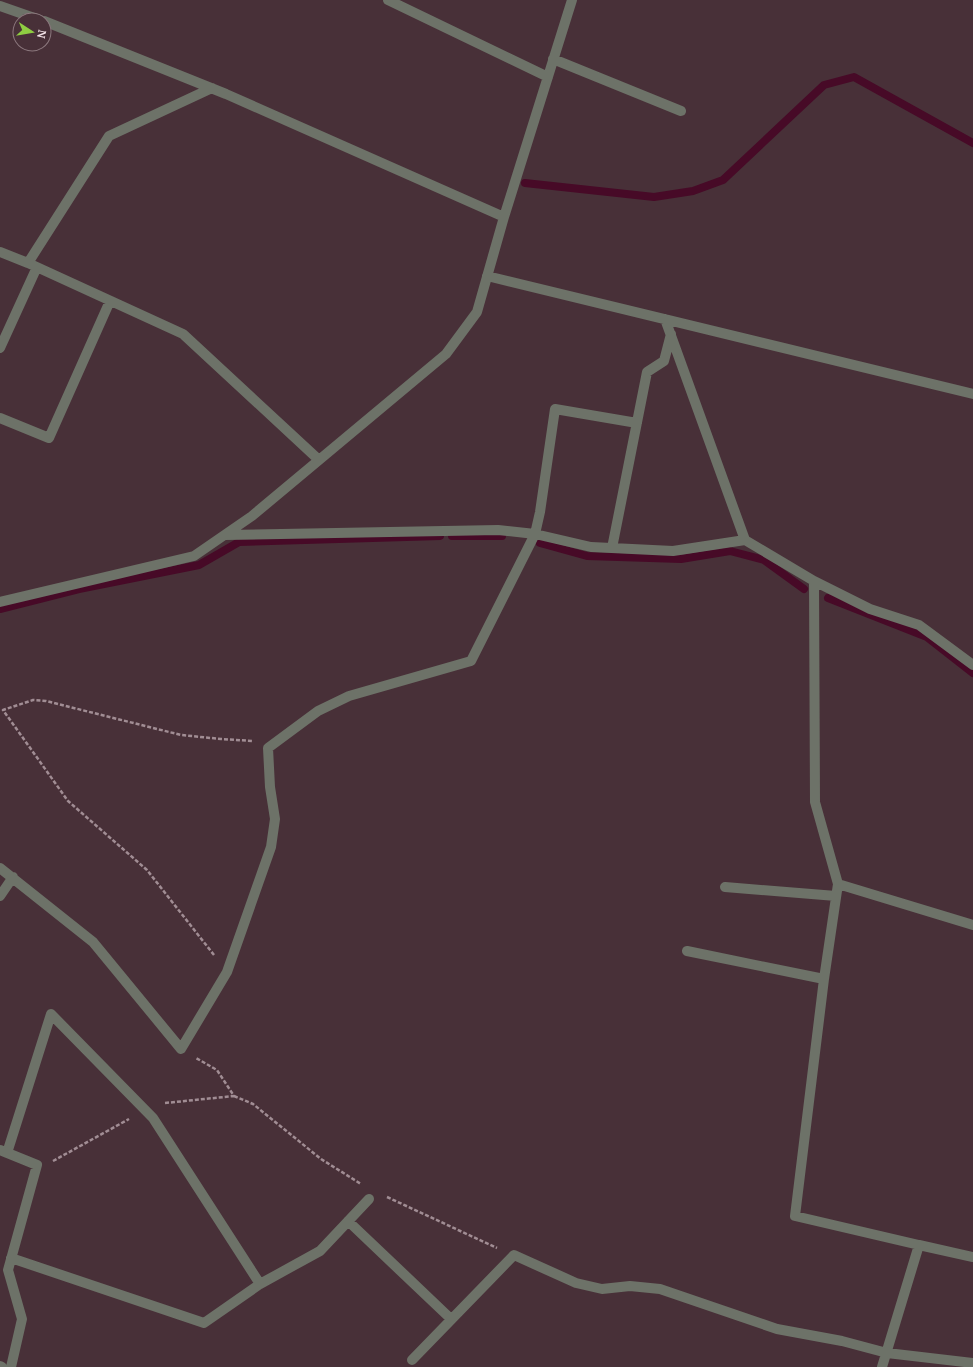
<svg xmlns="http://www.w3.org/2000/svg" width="973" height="1367" font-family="'PT Serif',serif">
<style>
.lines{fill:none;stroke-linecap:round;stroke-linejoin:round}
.stream{stroke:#470a27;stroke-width:8}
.path{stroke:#a18d94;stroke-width:2.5;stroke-dasharray:4 2;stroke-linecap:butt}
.street{stroke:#6d7268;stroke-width:10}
</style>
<rect width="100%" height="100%" fill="#483038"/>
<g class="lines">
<path class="stream" d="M525 183 654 197 693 191 723 180 824 85 854 77 973 143
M452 536H502
M540 543 587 556 681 559 730 551 764 560 804 589
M828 598 927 637 973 673
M0 609 79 589 199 565 239 542 440 536"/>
<path class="path" d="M214 955 147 870 68 801 3 710 33 700 46 701 181 735 221 739 253 741
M234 1096 253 1104 321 1159 361 1184
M165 1103 234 1096 217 1070 196 1058
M53 1161 129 1119
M387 1197 497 1248"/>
<path class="street" d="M388 0 548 77
M0 6 40 20
M44 21 226 94 504 217
M553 59 681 111
M0 252 28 263 109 136 212 88
M28 263 183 334 319 460
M487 276 973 394
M665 319 745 540
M0 348 37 267
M0 418 49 438 110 301
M637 423 555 409 540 512 535 534 591 547 673 551 745 540 814 581 815 802 838 884 824 979 795 1216 919 1245
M612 548 647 372 664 361 671 334
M814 581 870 609 919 625 973 665
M0 602 194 556 252 516 446 354 477 312 504 217 572 0
M0 868 93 942 181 1049 227 972 271 847 275 819 270 787 268 748 318 711 349 696 471 661 535 534 498 530 225 535
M838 884 973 925
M725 887 836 896
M0 896 13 877
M687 951 824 979
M0 1150 37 1165 8 1270 22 1319 11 1367
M7 1153 51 1014 153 1118 260 1284 204 1323 11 1258
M348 1221 451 1319
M260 1284 320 1251 369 1199
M412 1360 514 1255 576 1283 602 1289 630 1286 660 1289 777 1329 842 1341 887 1353 973 1363
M0 1366 2 1367
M882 1367 919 1245 973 1257"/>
</g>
<g transform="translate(32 32) rotate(102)"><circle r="19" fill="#483038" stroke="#8c787e"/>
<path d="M0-3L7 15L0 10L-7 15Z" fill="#8fcd42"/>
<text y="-6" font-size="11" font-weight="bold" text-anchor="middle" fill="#f3e3e8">N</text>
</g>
</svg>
